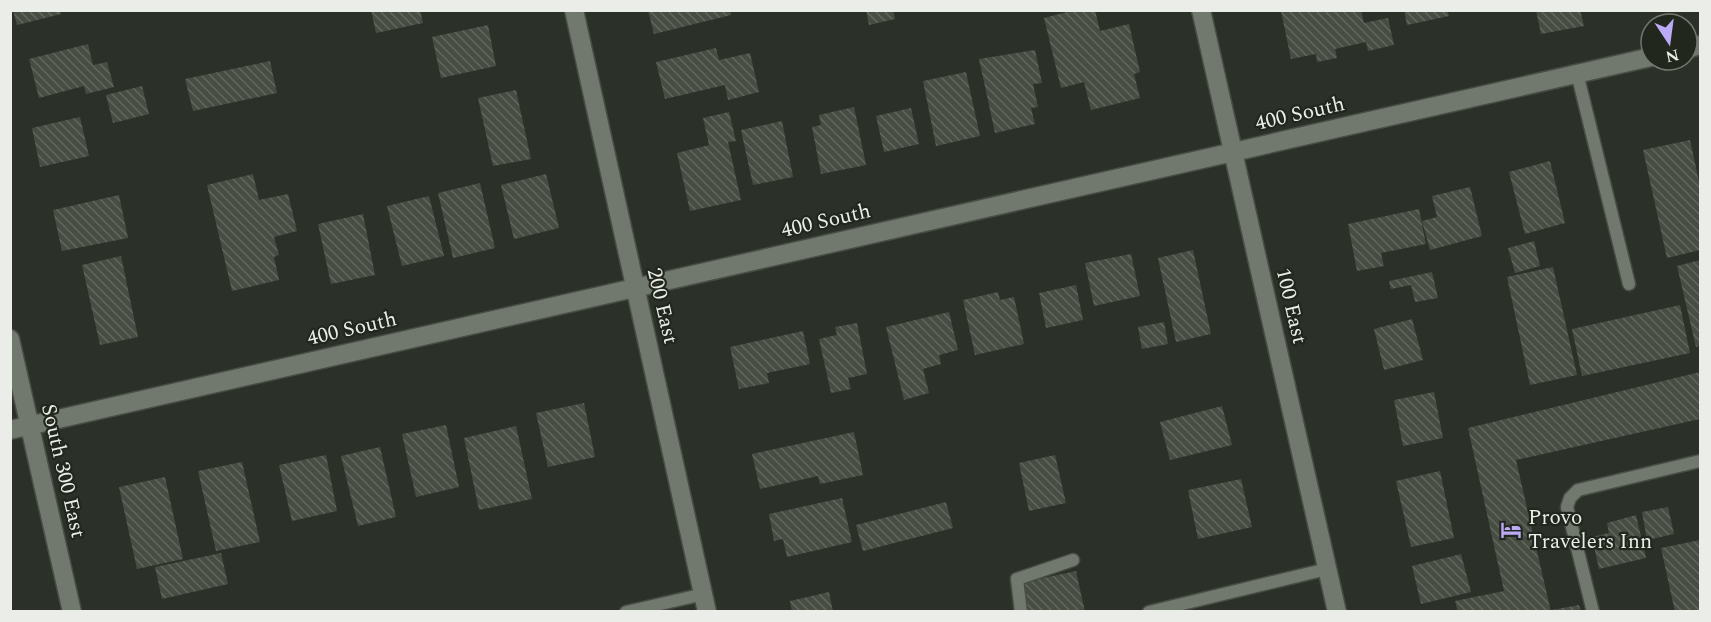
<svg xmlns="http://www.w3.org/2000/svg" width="1711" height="622" font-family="Spectral,serif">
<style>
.building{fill:url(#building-back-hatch)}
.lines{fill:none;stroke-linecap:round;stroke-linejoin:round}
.lane-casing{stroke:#474c44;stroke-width:15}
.street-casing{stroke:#474c44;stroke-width:21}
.lane{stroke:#71786d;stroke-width:12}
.street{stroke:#71786d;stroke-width:18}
.labels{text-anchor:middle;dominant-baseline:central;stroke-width:4.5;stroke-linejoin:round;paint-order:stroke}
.street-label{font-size:21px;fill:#eaede8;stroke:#22271e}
.poi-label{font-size:21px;fill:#eaede8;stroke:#22271e;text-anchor:start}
</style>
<defs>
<pattern id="building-back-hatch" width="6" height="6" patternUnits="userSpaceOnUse" patternTransform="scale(1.5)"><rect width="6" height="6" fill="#474d43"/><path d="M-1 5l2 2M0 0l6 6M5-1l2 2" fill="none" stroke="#62675e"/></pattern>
</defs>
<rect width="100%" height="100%" fill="#2b3128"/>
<path class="building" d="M13 10H60L61 14 17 25Z
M371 10H420L423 23 376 33Z
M648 10H730L731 15 654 34Z
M866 10H893L895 19 869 25Z
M1075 10H1095L1100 31 1129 24 1140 72 1134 74 1140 98 1091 110 1084 82 1061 88 1044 18Z
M1361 10 1364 23 1388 18 1394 45 1368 51 1366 42 1335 49 1337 58 1317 62 1316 54 1291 59 1281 11Z
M1404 10H1447L1449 16 1407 25Z
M1536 10H1580L1584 26 1541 34Z
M488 25 496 66 441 78 432 37Z
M88 44 93 65 107 62 114 87 86 94 84 86 39 98 29 59Z
M716 48 719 60 750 53 759 92 728 100 725 85 665 99 656 62Z
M1035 50 1042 83 1033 84 1038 107 1031 108 1035 124 995 133 979 59Z
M270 61 277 93 193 111 185 79Z
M966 72 980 136 936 146 923 81Z
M142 86 149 114 113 123 106 95Z
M516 90 531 159 493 166 478 98Z
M854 107 866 165 821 174 812 127 821 125 819 115Z
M911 108 919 144 884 152 876 116Z
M729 112 736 141 728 142 741 200 690 211 677 153 709 145 703 118Z
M80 117 89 156 40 167 32 128Z
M782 121 793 177 753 185 741 130Z
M1690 140 1700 186V250L1667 258 1643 150Z
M1550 161 1565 223 1525 234 1509 172Z
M253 174 259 200 288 194 297 231 274 237 279 255 274 257 279 280 232 291 207 185Z
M546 174 559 228 514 239 501 185Z
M480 183 495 248 453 258 438 193Z
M1470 187 1482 236 1430 250 1422 221 1437 217 1432 196Z
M119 195 128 238 62 251 53 210Z
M429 196 444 256 402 266 387 206Z
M1419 209 1426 244 1381 253 1384 266 1357 271 1348 224Z
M363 214 375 275 331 284 318 224Z
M1534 241 1540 266 1515 273 1508 248Z
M1193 250 1211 334 1176 342 1158 258Z
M1131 254 1140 296 1094 306 1085 263Z
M121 256 138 337 100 345 82 265Z
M1700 260V346L1696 347 1677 266Z
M1553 267 1577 375 1530 385 1507 277Z
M1432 272 1438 298 1415 302 1411 285 1391 289 1389 281Z
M1076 285 1083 320 1046 328 1039 293Z
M998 292 1000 300 1014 297 1024 344 975 355 963 300Z
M1680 305 1690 353 1582 376 1572 329Z
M949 312 958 350 939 355 941 364 923 369 929 393 904 400 886 327Z
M1412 319 1423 360 1384 370 1374 329Z
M1164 322 1168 344 1142 349 1138 327Z
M857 323 867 374 848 378 851 389 831 393 819 339 837 335 835 327Z
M803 331 810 364 767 373 769 383 739 389 730 347Z
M1700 372V419L1516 460 1551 612H1458L1455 601 1504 591 1468 428Z
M1434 392 1443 438 1403 446 1394 400Z
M584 403 595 457 548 467 536 413Z
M1222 406 1232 445 1170 460 1160 422Z
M446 425 459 487 416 497 402 434Z
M516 426 532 499 479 510 464 438Z
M854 432 863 475 820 484 818 476 760 489 752 454Z
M380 447 396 517 358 526 341 456Z
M326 455 337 511 292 521 279 465Z
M1055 455 1066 503 1029 511 1019 463Z
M242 462 260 542 216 551 198 471Z
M1440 471 1454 538 1411 547 1396 481Z
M165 477 183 559 137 569 119 487Z
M1241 479 1252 527 1198 539 1188 490Z
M842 498 852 542 787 557 783 539 774 541 769 514Z
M946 502 953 528 863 551 856 525Z
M1668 507 1674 534 1647 540 1642 512Z
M1636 515 1646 558 1599 569 1592 537 1609 533 1607 523Z
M1700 540V611L1675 612 1661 548Z
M221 553 228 584 162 599 155 567Z
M1461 554 1471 592 1421 604 1412 566Z
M1076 571 1085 612H1027L1020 583Z
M829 592 833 612H792L790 601Z
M1579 605 1581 612H1552V610Z"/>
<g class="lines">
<g class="lane-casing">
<path id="lane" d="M1577 73 1629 284
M626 612 704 594
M1021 612 1017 579 1073 560
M1149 612 1327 569
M1593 612 1567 507 1570 498 1578 490 1700 461"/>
</g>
<g class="street-casing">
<path id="street" d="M574 10 707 612
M1201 10 1337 612
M1687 49 1700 45
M10 339 72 612
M10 430 1651 57"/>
</g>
<use href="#lane" class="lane"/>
<use href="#street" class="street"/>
</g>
<defs>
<g id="hotel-bare" transform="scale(1.62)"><path d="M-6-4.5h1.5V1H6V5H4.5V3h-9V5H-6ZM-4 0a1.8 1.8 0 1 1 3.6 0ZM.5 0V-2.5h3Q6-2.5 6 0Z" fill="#bcaaf6" stroke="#22271e" stroke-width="2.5" paint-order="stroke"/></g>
</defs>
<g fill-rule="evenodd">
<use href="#hotel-bare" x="1511" y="530"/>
</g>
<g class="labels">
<g class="street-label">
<text transform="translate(1300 114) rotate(-13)">400 South</text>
<text transform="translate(826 221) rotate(-13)">400 South</text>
<text transform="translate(662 306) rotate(77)">200 East</text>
<text transform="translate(1291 306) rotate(77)">100 East</text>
<text transform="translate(352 329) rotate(-13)">400 South</text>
<text transform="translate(63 471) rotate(77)">South 300 East</text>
</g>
<g class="poi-label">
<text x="1528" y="518">Provo<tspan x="1528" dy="24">Travelers Inn</tspan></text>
</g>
</g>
<rect width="1711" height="622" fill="none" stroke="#eaede8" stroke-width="24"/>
<g transform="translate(1669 42) rotate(167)"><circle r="28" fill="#22271e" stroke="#72766f" stroke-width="1.5"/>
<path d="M0-4.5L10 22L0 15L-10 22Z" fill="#bcaaf6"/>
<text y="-9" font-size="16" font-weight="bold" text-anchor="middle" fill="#eaede8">N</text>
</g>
</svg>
